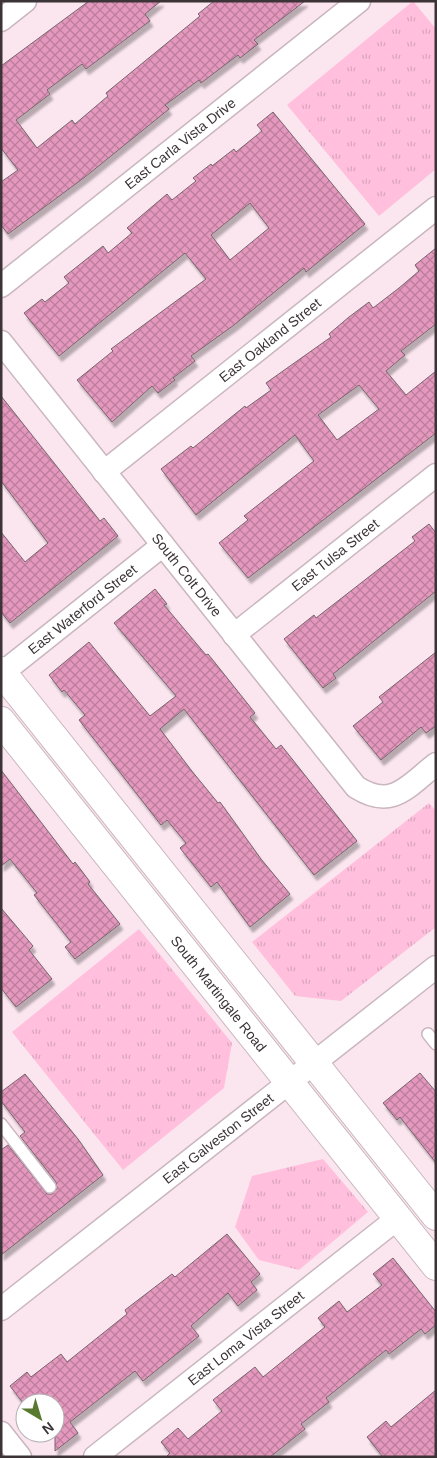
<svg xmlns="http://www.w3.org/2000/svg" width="437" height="1458" font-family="Helvetica,sans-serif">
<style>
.grass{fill:url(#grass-tufts)}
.building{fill:url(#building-cross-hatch);stroke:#77656d;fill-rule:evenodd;filter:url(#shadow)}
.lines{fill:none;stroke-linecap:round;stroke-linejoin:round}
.lane-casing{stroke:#cab6bf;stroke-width:14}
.street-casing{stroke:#cab6bf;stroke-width:25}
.secondary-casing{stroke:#cab6bf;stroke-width:30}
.lane{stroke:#fff;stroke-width:11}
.street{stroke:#fff;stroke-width:22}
.secondary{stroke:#fff;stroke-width:28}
.labels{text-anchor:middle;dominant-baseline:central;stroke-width:4.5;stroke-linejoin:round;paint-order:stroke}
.street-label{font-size:14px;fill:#3b3336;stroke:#fff}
</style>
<defs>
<pattern id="grass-tufts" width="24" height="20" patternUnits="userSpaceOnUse" patternTransform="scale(1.25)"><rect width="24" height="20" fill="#ffbfdd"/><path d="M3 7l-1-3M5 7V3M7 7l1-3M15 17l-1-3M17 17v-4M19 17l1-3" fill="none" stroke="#dba5be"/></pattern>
<pattern id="building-cross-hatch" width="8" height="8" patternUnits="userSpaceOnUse" patternTransform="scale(1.25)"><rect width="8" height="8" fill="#e598be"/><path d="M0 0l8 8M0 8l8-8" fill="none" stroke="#bb7d9b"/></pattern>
<filter id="shadow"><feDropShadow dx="3" dy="5.5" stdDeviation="1" flood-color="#0004"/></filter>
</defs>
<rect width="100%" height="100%" fill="#fbe6ef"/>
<path class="grass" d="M413 1 436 29V169L379 216 287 105Z
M429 803 436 811V927L341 1001 295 996 252 942Z
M139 929 232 1043 224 1088 123 1170 12 1032Z
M323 1159 368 1212 299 1270 259 1260 235 1227 252 1176Z"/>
<path class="building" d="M89 1H161L145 14 150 21 86 69 82 64 47 90 50 94 16 120 37 148 72 120 75 124 108 96 106 93 200 16 198 14 214 1H305L254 40 258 44 240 58 238 55 201 83 199 80 165 105 169 109 85 177 8 234 1 225V182L18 170 1 148V66Z
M273 112 365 224 306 272 304 268 234 325 191 356 195 361 173 378 175 380 158 393 152 386 112 422 77 380 113 351 111 349 206 279 185 253 59 356 24 313 42 299 45 302 69 283 64 277 103 246 108 253 132 233 127 228 167 194 172 200 196 181 193 178 211 164 212 166 234 149 236 152 262 131 257 125ZM250 203 269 228 230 260 211 235Z
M436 248V324L401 351 405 355 386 371 406 395 436 371V433L248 578 219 543 248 520 244 516 314 461 295 435 196 515 161 469 191 446 193 448 245 406 246 408 271 390 266 383 331 337 329 334 349 317 369 302 373 308 399 288 419 271 415 265ZM359 385 379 409 337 440 318 415Z
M1 396 100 521 104 518 118 536 10 623 1 612V532L25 562 48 543 1 481Z
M429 524 436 533V591L333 674 336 678 323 688 284 639 314 615 316 618 415 541 412 537Z
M155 589 167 604 164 605 206 655 208 654 255 713 250 717 276 749 281 745 357 841 314 875 184 709 160 729 191 770 218 803 220 802 261 859 290 894 250 927 217 882 211 887 180 848 186 843 167 820 161 825 147 807 79 720 85 715 64 690 62 692 49 675 89 642 150 716 176 696 114 623Z
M436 652V726L426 733 421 727 381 760 353 726 383 702 379 697Z
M1 770 73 864 75 862 90 882 88 884 120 924 75 959 65 947 71 942 34 895 37 893 10 859 1 866Z
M1 908 33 946 29 950 52 979 16 1007 1 988Z
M420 1073 436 1092V1163L400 1117 397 1120 383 1103Z
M25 1074 78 1139 103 1175 1 1255V1150L8 1145 47 1194H52L57 1189 56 1182 20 1136 25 1132 1 1101V1092Z
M227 1234 260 1274 251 1282 257 1290 238 1306 228 1293 191 1326 199 1336 143 1381 135 1371 70 1422 78 1433 55 1451V1403H23L10 1386 27 1372 31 1377 61 1354 67 1362 127 1314 125 1310 172 1274 175 1277Z
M393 1258 436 1312V1325L425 1334 421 1329 389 1354 386 1350 326 1398 329 1402 301 1424 305 1429 270 1457H166L170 1453 161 1442 178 1428 188 1439 222 1411 213 1400 232 1385 255 1367 263 1377 325 1327 318 1318 339 1301 347 1312 382 1285 373 1274Z
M436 1390V1457H383L367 1437 386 1421 391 1427Z"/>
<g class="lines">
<g class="lane-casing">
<path id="lane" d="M428 1034 436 1044
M1 1124 50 1187"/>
</g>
<g class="street-casing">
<g id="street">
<path d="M1 20 25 1"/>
<path id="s1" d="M1 286 359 1"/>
<path id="s2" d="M1 342 356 787C392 810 407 787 436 764"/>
<path id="s3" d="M104 472 436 208"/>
<path id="s4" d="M234 635 436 475"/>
<path id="s5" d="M1 674 163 545"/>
<path id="s6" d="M1 1309 436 967"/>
<path d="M1 1433 20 1457"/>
<path id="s7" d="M95 1457 398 1218"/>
</g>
</g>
<g class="secondary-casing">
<g id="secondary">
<path d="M1 671 436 1216"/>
<path id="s8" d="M1 721 436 1266"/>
</g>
</g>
<use href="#lane" class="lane"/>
<use href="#street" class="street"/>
<use href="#secondary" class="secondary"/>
</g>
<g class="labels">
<g class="street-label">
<text stroke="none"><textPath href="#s1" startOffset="229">East Carla Vista Drive</textPath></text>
<text stroke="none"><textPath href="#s3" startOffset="212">East Oakland Street</textPath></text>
<text stroke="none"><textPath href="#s4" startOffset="129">East Tulsa Street</textPath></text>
<text stroke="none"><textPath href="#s2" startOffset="298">South Colt Drive</textPath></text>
<text stroke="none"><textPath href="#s5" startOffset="104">East Waterford Street</textPath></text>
<text stroke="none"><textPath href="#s8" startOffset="349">South Martingale Road</textPath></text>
<text stroke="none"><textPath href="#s6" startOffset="276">East Galveston Street</textPath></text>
<text stroke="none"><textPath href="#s7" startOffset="192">East Loma Vista Street</textPath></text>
</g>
</g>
<rect width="437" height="1458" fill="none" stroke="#3b3336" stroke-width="5"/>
<g transform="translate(40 1418) rotate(142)"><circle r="24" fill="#ffffff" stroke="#b1adaf"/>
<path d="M0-4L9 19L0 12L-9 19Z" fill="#59792f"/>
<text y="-8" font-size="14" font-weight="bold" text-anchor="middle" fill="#3b3336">N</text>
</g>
</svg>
